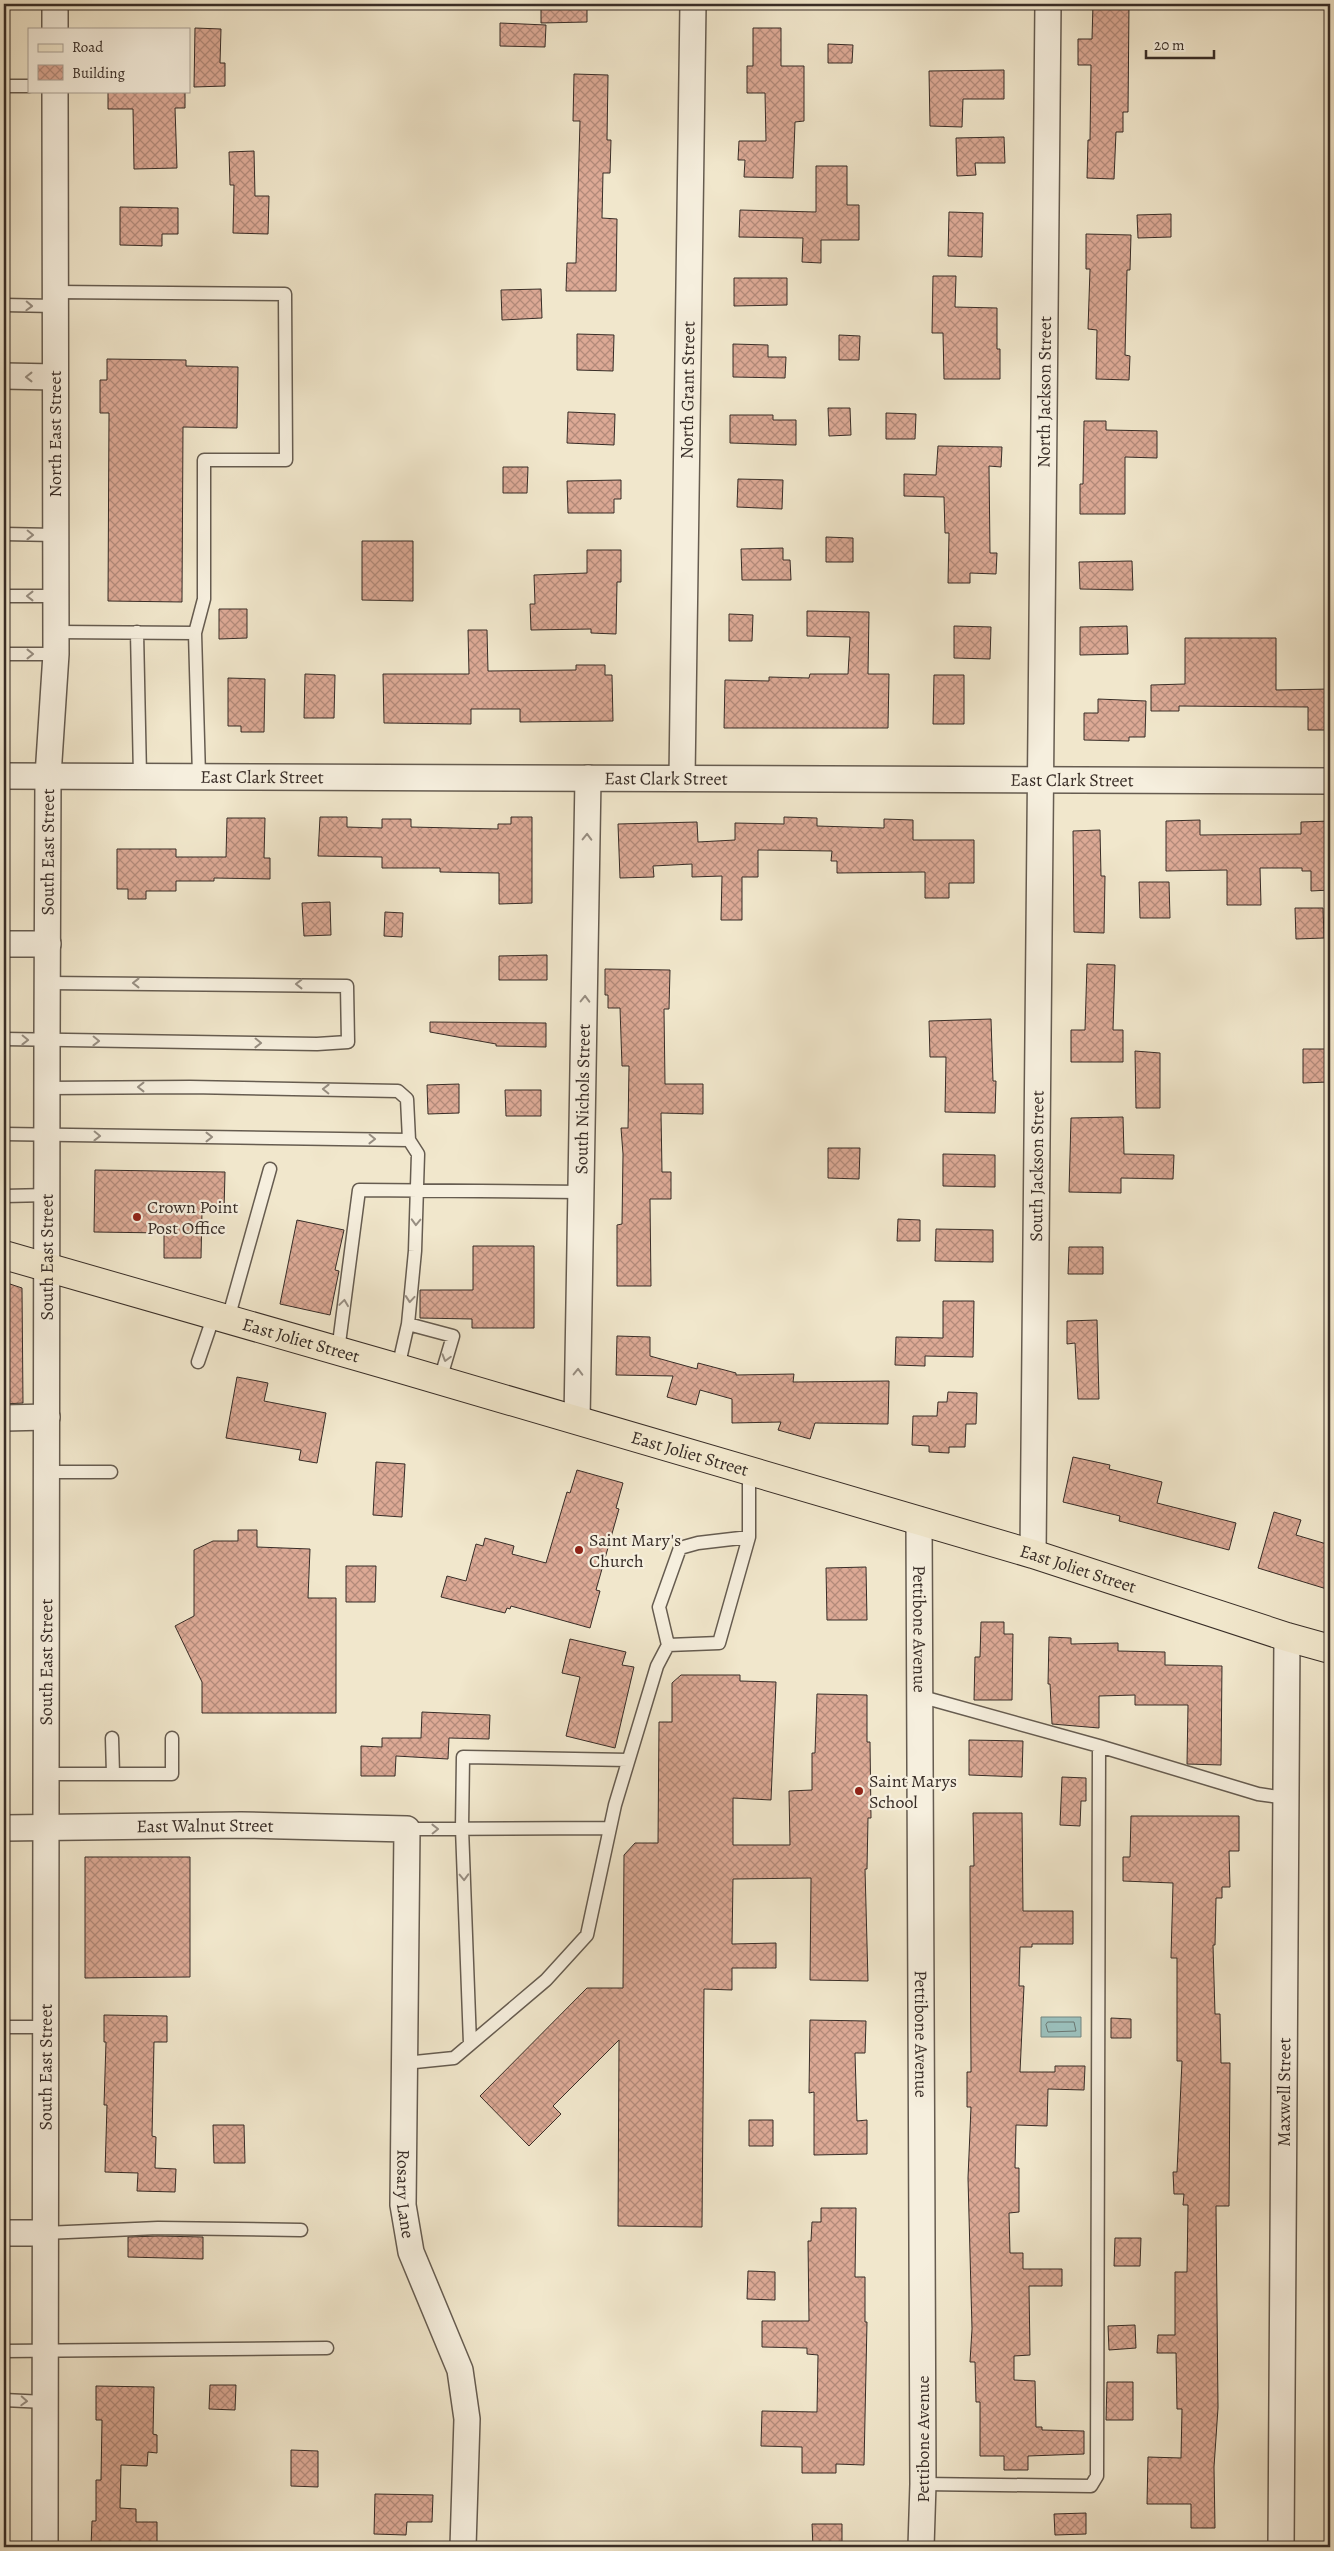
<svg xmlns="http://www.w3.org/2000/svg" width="1334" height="2551" font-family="Alegreya,serif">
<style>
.water{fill:#9bbfbb;stroke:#738580}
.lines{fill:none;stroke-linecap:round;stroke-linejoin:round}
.shore{stroke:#6a7671;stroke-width:1}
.building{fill:url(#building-cross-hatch);stroke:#382d27}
.service-casing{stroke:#665c50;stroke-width:15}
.minor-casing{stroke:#665c50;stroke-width:28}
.primary-casing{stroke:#382d27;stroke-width:30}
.service{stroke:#f6efde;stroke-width:12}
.minor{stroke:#f6efde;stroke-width:25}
.primary{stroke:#f1e7cc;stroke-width:28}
.oneway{stroke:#978e82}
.poi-dot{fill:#8f2418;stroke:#f6efde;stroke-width:2}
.labels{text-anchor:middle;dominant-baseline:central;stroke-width:4.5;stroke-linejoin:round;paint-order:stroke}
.street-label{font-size:18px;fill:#382d27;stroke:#f6efde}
.poi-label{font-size:18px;fill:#382d27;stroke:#f6efde;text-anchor:start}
</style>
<defs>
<pattern id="building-cross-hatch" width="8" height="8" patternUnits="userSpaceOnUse" patternTransform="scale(1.25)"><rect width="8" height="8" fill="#dca995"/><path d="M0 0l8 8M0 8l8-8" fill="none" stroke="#b38a7a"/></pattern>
</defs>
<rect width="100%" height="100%" fill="#f1e7cc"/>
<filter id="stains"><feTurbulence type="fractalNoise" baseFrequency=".004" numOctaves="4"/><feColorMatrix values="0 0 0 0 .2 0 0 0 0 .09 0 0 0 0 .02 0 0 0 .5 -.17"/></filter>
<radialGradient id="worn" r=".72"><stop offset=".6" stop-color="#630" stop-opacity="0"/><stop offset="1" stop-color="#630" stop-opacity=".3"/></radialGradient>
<path class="water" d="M1041 2017H1081V2037H1041Z"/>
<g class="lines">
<path class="shore" d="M1048 2022H1074L1076 2031 1048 2032 1046 2025Z"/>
</g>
<path class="building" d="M541 4H587V22L541 23Z
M1093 4H1129L1128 112H1123V132H1116L1114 179 1087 178 1088 140H1090L1091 65H1078V39H1092Z
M500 23 546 25 545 47 500 46Z
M195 28 221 29 220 63H225V86L194 87Z
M753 28H781V66H804V121L795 122 793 178 744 177 745 160H738L739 141H766L765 93H747V66H753Z
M828 44 853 45 852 63H828Z
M1004 70V99H963L962 127 930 126 929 71Z
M574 74 608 75 607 140H611L610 173H603L602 218 617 219 616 291H566L567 263H576L580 121H573Z
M108 91H185V108H175L177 168 134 169 133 109H108Z
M1004 137 1005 163H975L976 175 957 176 956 138Z
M254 151 255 196H269L268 234 233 233 234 185H230L229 152Z
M816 166H847V205H859V240H821V263L802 262 803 238 739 237 740 210 816 212Z
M120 207 178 208V234H162V246L120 245Z
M949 212 983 213 982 257 948 256Z
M1171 214V237L1138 238 1137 215Z
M1086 234 1131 235 1130 270H1127L1125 355 1130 356 1129 380 1096 379 1097 330 1088 329 1090 269H1086Z
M933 276H956L955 307 997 308V349H1000V379H944L943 333H932Z
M734 278H787V305L734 306Z
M541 289 542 318 502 320 501 290Z
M577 334 614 335 613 371 577 370Z
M839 335 860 336 859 360H839Z
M733 344 768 345V357H786L785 378 733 377Z
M107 359 186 360V366L238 367 237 428 183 427 182 602 108 601 109 413H100V380H107Z
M828 408H850L851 435 829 436Z
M568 412 615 414 614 445 567 443Z
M886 413 916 414 915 439H886Z
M730 415H773V420H796V445L730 443Z
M1084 421H1106V430L1157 431V458L1125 457V514H1080V484H1083Z
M938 446 1002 447 1001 467 989 466 990 553H997L996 574 970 573V583H948L949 533H945L944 497 904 496V474L936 475Z
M503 467H528L527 493H503Z
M738 479 783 480 782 509 737 507Z
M621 480V499H614V513H568L567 481Z
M826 537 853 538V562H826Z
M362 541H413V601L362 600Z
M783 548V560H790L791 580H742L741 549Z
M587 550H621V582H617L616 634 591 633V629L531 630 530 604H535L534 575 587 573Z
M1132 561 1133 590 1080 589 1079 562Z
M219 609H247V638L219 639Z
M807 611 869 612 868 674H889L888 728H724L725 680 769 681V677L809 678 810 674H848L850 637 807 636Z
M729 614 753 615 752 641H729Z
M954 626 991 627 990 659 954 658Z
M1127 626 1128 654 1080 655V627Z
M468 630H487L488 671 576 670V665H605V675H612L613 721 520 722V709H471V724L384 723 383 674H469Z
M1185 638H1276V690L1330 689V730H1308V707L1179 706V711H1151V685L1185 684Z
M305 674 335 675 334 718H304Z
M934 675H964V724H933Z
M228 678 265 679 264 732H241V726H228Z
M1098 699 1146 701 1145 737H1129V741L1084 740V713H1098Z
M320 817H347V827L382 828V819H411V827L498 829V824H511V817H532V903L499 904V873L440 872V868H382V857L318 856Z
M784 817 817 818V826L884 828V819L913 820V840H974V883H949V898H925V872L837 873V861H831L832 851 758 850V877H742V920H721L722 876 692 877V864L653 866 654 877 620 878 618 824 697 822 698 842 735 840V823L784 824Z
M227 818H265L264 858H270V879L214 878V881H176V891H146V899H128V889H117V849H176V857H226Z
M1200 820V835L1301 834V822L1330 821V890L1311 891V871H1302V868H1260L1261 905H1227V870L1166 871V821Z
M1100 830 1101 876H1105L1104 933 1074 932 1073 831Z
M1139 882H1169L1170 918H1140Z
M330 902 331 935 304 936 302 903Z
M1295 908H1323L1324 938 1296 939Z
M385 912 403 913 402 937 384 936Z
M547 955V980H499V956Z
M1087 964 1115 965 1113 1030H1123V1062H1071V1030H1085Z
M605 969 670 970 669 1009H664L665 1084H703V1114L661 1113 662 1172H671V1199H650L651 1286H617V1225L622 1224 623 1154 621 1128H628L629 1066H622L620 1008H608V995H605Z
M991 1019 993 1081H996L995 1113 945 1112 946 1057H930L929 1021Z
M430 1022 546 1023V1047L496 1046V1044L430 1032Z
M1303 1049H1327L1328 1082 1303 1083Z
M1135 1051 1160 1053V1108H1136Z
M459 1084V1113L428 1114 427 1085Z
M505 1090H541V1116H506Z
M1123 1117 1124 1154 1174 1155 1173 1179 1121 1178V1193L1069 1192 1071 1118Z
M828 1148H860L859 1179 828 1178Z
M943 1154 995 1155V1187L943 1186Z
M95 1170 225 1172 224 1211H202L201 1258H164V1233L94 1232Z
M898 1219 920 1220V1241H897Z
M297 1220 344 1230 335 1270 339 1271 330 1315 280 1304Z
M936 1229 993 1230V1262L935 1261Z
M473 1246H534V1328H472V1319L420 1318V1290H473Z
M1069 1247H1103V1274H1068Z
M4 1282 22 1288 23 1403 4 1404Z
M943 1301H974L973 1357 925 1356V1366L895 1365 896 1337 943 1338Z
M1097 1320 1099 1399H1078L1075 1343 1067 1344V1321Z
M617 1336 650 1337V1356L697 1369 698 1363 736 1373V1375L794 1374 793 1382 889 1381 888 1424 815 1423 810 1439 778 1430 781 1422 732 1423V1399L700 1390 696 1405 667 1397 673 1376 616 1375Z
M237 1377 268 1383 264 1401 326 1413 317 1463 299 1460 301 1450 226 1438Z
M948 1392 977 1393 976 1424H966L965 1447H949V1453L929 1452V1446L912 1445 913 1416H937L938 1402H947Z
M1073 1457 1110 1465 1109 1469 1162 1482 1157 1503 1236 1523 1229 1550 1119 1521 1120 1516 1063 1502Z
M376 1462 405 1464 402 1517 373 1515Z
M577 1470 623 1483 616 1508 619 1509 596 1590 600 1591 590 1628 511 1606 510 1609 507 1608 505 1613 441 1597 447 1576 466 1581 476 1544 483 1546 485 1538 514 1546 512 1554 546 1563 567 1492 570 1493Z
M1274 1512 1301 1520 1296 1535 1330 1545V1590L1258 1568Z
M238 1530H257V1547L310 1549 308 1598H336V1713H202V1682L175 1626 194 1616V1550L213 1541H238Z
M346 1566H376L375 1602H346Z
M866 1567 867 1620H827L826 1568Z
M981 1622H1004V1634H1013L1012 1700H974L975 1657H980Z
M1049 1637 1071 1638V1644L1118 1643V1651L1165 1652V1665L1222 1666 1221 1765 1187 1764 1188 1705H1135V1695L1099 1696V1728L1052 1724 1050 1684H1048Z
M570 1639 626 1652 622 1665 634 1667 615 1748 566 1736 580 1677 562 1673Z
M681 1675H740V1681L776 1682 771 1800 733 1798V1845H790L789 1791 812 1790V1753H815L817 1694 867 1695V1742H870L871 1818H868L867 1869H865L868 1981 810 1980 811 1878 733 1879 732 1944 776 1943V1968H732V1990L704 1989 702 2227 618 2226 619 2040 553 2106 561 2114 529 2146 480 2096 587 1988H623L624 1855 635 1843H658L659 1722H672V1683Z
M422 1712 490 1715 489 1739 449 1738 448 1759 396 1756 395 1776H361V1746L382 1747V1738H421Z
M969 1740 1023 1741 1022 1777 969 1775Z
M1062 1777 1086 1778V1801H1081L1080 1826 1060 1825Z
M973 1813H1022L1023 1911H1073V1944H1032V1947H1020L1019 1986H1024L1020 2072H1055V2066H1085L1084 2090 1048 2089 1047 2126 1016 2125 1015 2168H1019V2212L1009 2213 1010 2253H1023V2269H1062V2286H1029L1030 2355 1014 2356V2380L1035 2381 1036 2427H1042V2430L1084 2431V2454L1028 2456V2470H1004V2456H980V2402H976L975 2362H970L972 2329 968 2178 971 2107H967V2072H971L970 1897V1866H974Z
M1131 1816H1239V1851H1229L1230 1887H1222V1898H1216L1215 1945H1213L1215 2014H1220L1221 2063H1230L1229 2206H1216L1218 2408 1214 2467 1215 2528H1191V2504H1147L1148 2457 1181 2458 1182 2409H1177L1176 2353H1157L1158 2335H1175V2272H1187L1188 2205H1183L1184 2194H1174L1173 2172H1177L1182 2061H1177V1958H1171L1173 1883 1123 1881V1857H1130Z
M85 1857H190V1977L85 1978Z
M104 2015 167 2016V2042H154L152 2136 156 2137 155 2168 176 2169 175 2192 137 2191 138 2173 105 2172 107 2105H104L106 2042H104Z
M1111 2018 1131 2019V2038H1111Z
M810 2020 866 2021 865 2053H855L857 2121 867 2120V2154L814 2155V2092L809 2093Z
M749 2120H773V2146H749Z
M213 2125H244L245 2163H214Z
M821 2208H856L855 2277H865V2322H867L864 2465 836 2464V2473H802V2447L761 2446 762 2411 817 2412 818 2355 807 2354V2348L762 2347V2321H809L808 2241H811L812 2222H821Z
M158 2236 203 2237V2259L128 2257V2237Z
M1115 2238H1141L1140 2266H1114Z
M748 2271 775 2272V2300L747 2299Z
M1135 2325 1136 2348 1109 2350 1108 2326Z
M1107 2382H1133V2420H1106Z
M210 2385H236L235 2410 209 2409Z
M96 2386 154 2387 153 2434 157 2435V2453L148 2452 147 2466 121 2465 120 2508 136 2509V2522H157V2543L110 2542V2547H91L92 2521H96V2480H101L102 2420H96Z
M291 2450 318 2451V2487L291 2486Z
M375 2494 433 2495 432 2522H407L406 2535 374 2534Z
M1086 2513V2534L1055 2535 1054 2514Z
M812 2524H842V2547H813Z"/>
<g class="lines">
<g class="service-casing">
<path id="service" d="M4 86H29
M55 292 285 294 286 460H204V599L195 633
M4 305 55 306
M4 534 55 535
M4 596H56
M56 632 195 633 199 776
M137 632 140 776
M4 654H56
M4 1039 317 1044 348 1042 347 986 48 983
M4 1134 409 1140 407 1099 398 1091 190 1087 48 1088
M4 1196 48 1195
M228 1319 270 1169
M408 1324 453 1336 440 1380
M338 1351 359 1190 582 1192
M198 1362 214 1315
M398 1368 408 1324 415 1251 418 1154 409 1140
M47 1472H111
M668 1645 659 1607 680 1548 698 1543 749 1537
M919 1696 1099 1746 1258 1794 1286 1798
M46 1774H113L112 1738
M113 1774H172V1738
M407 1829 610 1828
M4 2027H46
M470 2044 462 1828 463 1757 628 1760
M405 2063 454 2058 546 1980 587 1935 615 1805 657 1666 668 1645 719 1643 749 1537V1471
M45 2233 158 2228 301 2230
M4 2351 327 2348
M4 2400 45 2402
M923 2484 1091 2486 1097 2476 1099 1746"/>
</g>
<g class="minor-casing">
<g id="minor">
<path d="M55 4V29"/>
<path d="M4 376 55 377"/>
<path id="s1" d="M4 776 1330 781"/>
<path id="s2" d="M682 778 693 4"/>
<path d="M4 944H48"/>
<path d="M4 1418 47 1417"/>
<path id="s3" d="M577 1420 588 778"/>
<path id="s4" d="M919 1520 923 2484 921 2547"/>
<path id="s5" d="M1033 1554 1048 4"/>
<path id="s6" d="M4 1828 241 1825 407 1829 403 2205 411 2252 460 2370 467 2419 463 2547"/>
<path d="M4 2233H45"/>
<path id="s7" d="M45 2547 47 1040 48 776 56 654 55 91"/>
<path id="s8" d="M1281 2547 1287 1637"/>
</g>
</g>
<g class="primary-casing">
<g id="primary">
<path id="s9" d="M4 1255 398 1368 1033 1554 1287 1637 1330 1649"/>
</g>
</g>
<use href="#service" class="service"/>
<use href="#minor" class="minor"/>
<use href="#primary" class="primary"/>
</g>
<defs><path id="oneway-chevron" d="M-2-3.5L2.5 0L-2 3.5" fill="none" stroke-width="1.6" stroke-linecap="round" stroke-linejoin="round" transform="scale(1.25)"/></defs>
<g class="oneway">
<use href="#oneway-chevron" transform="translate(29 306) rotate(2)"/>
<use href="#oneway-chevron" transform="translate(29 377) rotate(-180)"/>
<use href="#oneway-chevron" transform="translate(30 535) rotate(1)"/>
<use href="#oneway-chevron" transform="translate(30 596) rotate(-180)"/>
<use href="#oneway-chevron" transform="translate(30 654)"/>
<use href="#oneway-chevron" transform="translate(587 837) rotate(-89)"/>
<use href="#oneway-chevron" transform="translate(136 983) rotate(-180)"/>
<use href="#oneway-chevron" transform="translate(299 984) rotate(-180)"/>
<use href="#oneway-chevron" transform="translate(585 999) rotate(-89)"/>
<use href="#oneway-chevron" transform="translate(25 1040) rotate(1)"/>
<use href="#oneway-chevron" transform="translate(96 1041) rotate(1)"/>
<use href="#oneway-chevron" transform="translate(258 1043) rotate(1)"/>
<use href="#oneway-chevron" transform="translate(141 1087) rotate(180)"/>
<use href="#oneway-chevron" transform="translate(326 1089) rotate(-179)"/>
<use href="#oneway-chevron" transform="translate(97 1136) rotate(1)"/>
<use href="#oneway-chevron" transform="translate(209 1137)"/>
<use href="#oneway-chevron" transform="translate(372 1139) rotate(1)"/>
<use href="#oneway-chevron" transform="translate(416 1222) rotate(92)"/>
<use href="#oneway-chevron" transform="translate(410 1299) rotate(95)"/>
<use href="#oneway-chevron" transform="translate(344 1303) rotate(-82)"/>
<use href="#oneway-chevron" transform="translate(446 1358) rotate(106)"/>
<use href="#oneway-chevron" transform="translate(578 1372) rotate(-89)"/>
<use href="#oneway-chevron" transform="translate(435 1829) rotate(-1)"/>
<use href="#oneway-chevron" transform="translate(464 1877) rotate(88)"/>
<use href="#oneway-chevron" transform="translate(24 2401) rotate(3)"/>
</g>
<g class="poi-dot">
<circle cx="137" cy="1217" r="5"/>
<circle cx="579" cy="1550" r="5"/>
<circle cx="859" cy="1791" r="5"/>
</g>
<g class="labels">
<g class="street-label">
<text stroke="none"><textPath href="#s2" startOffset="388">North Grant Street</textPath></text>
<text stroke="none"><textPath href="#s5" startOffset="1162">North Jackson Street</textPath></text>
<text transform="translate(55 434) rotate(-90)">North East Street</text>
<text stroke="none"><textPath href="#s1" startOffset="258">East Clark Street</textPath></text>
<text stroke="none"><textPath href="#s1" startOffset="662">East Clark Street</textPath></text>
<text stroke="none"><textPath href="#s1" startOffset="1068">East Clark Street</textPath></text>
<text stroke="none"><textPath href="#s7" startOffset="1695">South East Street</textPath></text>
<text stroke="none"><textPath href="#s3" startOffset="321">South Nichols Street</textPath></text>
<text stroke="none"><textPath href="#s5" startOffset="388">South Jackson Street</textPath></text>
<text stroke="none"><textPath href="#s7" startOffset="1290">South East Street</textPath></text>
<text stroke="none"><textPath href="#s9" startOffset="309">East Joliet Street</textPath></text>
<text stroke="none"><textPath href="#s9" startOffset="714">East Joliet Street</textPath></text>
<text stroke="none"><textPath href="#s9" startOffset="1119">East Joliet Street</textPath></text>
<text stroke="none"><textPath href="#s4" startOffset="109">Pettibone Avenue</textPath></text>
<text stroke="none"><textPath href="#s7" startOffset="885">South East Street</textPath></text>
<text stroke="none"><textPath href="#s6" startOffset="201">East Walnut Street</textPath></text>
<text stroke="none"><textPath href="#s4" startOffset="514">Pettibone Avenue</textPath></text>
<text stroke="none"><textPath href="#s7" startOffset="480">South East Street</textPath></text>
<text stroke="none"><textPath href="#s8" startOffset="455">Maxwell Street</textPath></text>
<text stroke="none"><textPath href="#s6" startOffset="768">Rosary Lane</textPath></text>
<text transform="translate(923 2439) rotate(-90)">Pettibone Avenue</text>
</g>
<g class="poi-label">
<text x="147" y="1207">Crown Point<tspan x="147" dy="21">Post Office</tspan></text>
<text x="589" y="1540">Saint Mary's<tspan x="589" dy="21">Church</tspan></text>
<text x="869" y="1781">Saint Marys<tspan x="869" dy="21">School</tspan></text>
</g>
</g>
<rect width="1334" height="2551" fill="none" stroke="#f1e7cc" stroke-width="20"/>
<rect x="5" y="5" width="1324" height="2541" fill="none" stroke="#382d27" stroke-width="2.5"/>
<rect x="10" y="10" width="1314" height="2531" fill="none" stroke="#382d27"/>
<rect x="28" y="28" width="162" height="65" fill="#f6efde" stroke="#aaa195"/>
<rect x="38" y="44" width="25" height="8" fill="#f1e7cc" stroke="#aaa195"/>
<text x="72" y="52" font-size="15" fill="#382d27">Road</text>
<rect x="38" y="65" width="25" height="15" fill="url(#building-cross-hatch)" stroke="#aaa195"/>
<text x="72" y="78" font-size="15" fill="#382d27">Building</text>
<path d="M1146 50v8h68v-8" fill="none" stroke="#382d27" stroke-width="2.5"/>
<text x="1154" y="50" font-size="15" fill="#382d27" stroke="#f6efde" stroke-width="4" paint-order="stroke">20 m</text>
<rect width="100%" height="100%" filter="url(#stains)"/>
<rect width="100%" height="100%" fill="url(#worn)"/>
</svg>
